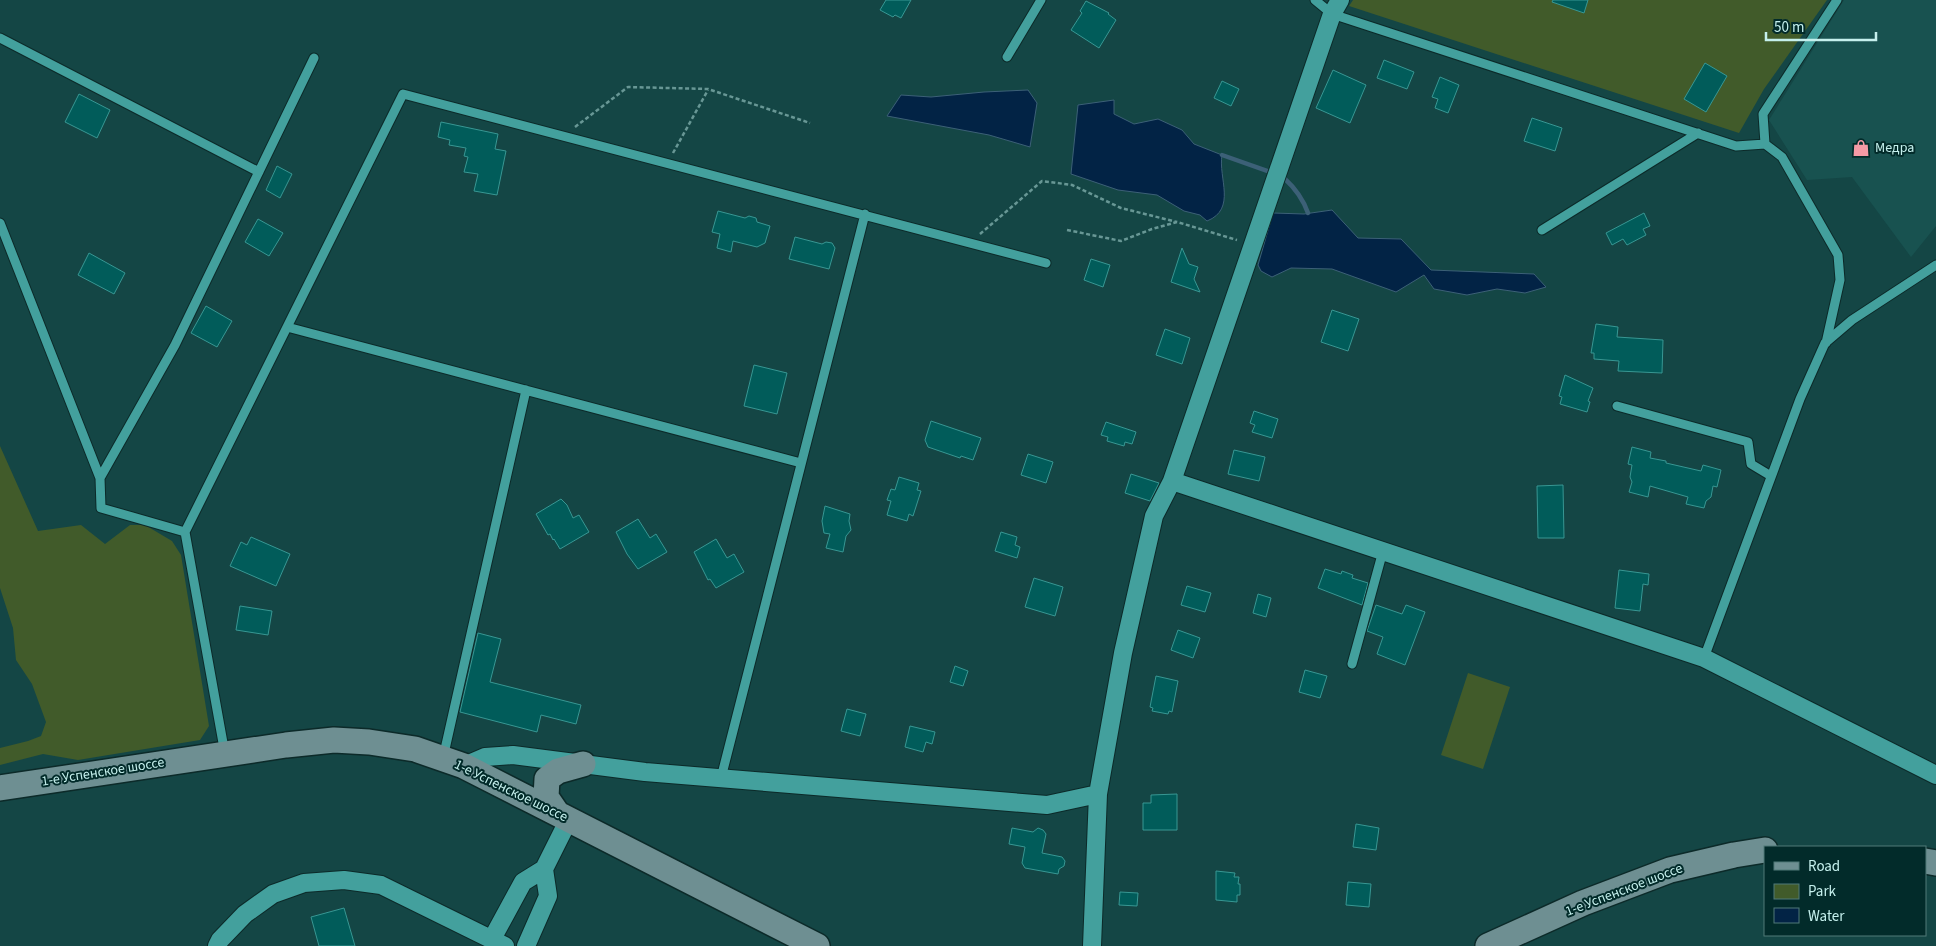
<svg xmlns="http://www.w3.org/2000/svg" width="1936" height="946" font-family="'Source Sans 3',sans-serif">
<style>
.built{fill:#185250}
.green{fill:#415b2a}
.water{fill:#022345;stroke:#3c6077}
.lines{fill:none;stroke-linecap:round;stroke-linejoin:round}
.stream{stroke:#3c6077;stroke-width:4.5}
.building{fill:#015c5a;stroke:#389793}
.service-casing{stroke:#0c2a29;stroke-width:11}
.minor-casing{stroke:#0c2a29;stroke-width:20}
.secondary-casing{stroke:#0c2a29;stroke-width:28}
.path{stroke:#689795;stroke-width:2.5;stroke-dasharray:4 2.5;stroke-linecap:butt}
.service{stroke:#43a09d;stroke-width:9}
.minor{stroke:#43a09d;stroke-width:18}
.secondary{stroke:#6e8f92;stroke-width:25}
.labels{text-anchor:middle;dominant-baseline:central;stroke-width:4;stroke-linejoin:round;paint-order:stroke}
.poi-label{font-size:14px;fill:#c5f0ed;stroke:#022b2a;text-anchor:start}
.street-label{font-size:14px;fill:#c5f0ed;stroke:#022b2a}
</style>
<rect width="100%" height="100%" fill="#144645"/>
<path class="built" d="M1844 0H1936V226L1911 257 1852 177 1807 180 1769 120Z"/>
<path class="green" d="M1353 0H1827L1764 89 1739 133 1349 6Z
M0 446 38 531 81 525 105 544 130 525H145L172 541 181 555 209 726 200 740 78 760 43 754 0 765V748L28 741 41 736 46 722 32 684 16 660 13 628 0 588Z
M1468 673 1510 687 1483 769 1441 755Z"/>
<path class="water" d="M1028 90 1037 103 1030 147 989 135 887 116 901 95 931 97 984 92Z
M1114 100V114L1134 124 1158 119 1182 130 1194 144 1222 155C1218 178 1237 209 1207 221L1200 215 1184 211 1157 195 1118 190 1071 174 1078 105Z
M1332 210 1358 238 1401 239 1431 270 1534 274 1546 287 1525 293 1497 289 1467 295 1434 289 1424 275 1396 292 1332 269 1291 268 1272 277 1261 271 1258 265 1273 213 1304 214Z"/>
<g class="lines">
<path class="stream" d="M1222 155 1273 173
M1285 179C1296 189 1303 199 1308 213"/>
</g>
<path class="building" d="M886 0H911L901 18 895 15 893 17 880 10Z
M1553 0H1588L1584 13 1552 2Z
M1086 1 1109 13 1108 14 1116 20 1099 48 1071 30 1082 13 1080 11Z
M1384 60 1414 72 1407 89 1377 78Z
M1705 63 1727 76 1706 112 1684 99Z
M1333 70 1366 85 1350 123 1316 108Z
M1440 77 1459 85 1448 113 1435 108 1438 99 1432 97Z
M1222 81 1239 89 1231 106 1214 98Z
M79 94 110 110 97 138 65 122Z
M1532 118 1562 128 1555 151 1524 141Z
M441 122 498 134 495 149 506 151 497 195 474 191 478 174 464 172 468 157 464 156 466 148 449 145 450 140 438 137Z
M277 166 292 174 280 198 266 190Z
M718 211 745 218 749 216 756 218 757 222 770 226 765 243 757 247 733 241 731 252 717 248 720 234 712 232Z
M1644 213 1650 226 1643 229 1646 235 1627 245 1623 239 1612 245 1606 233Z
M258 219 283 233 269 256 245 242Z
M795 237 822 244 826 242 832 243 835 248 829 269 789 259Z
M1182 248 1189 264 1198 267 1194 279 1200 292 1171 282Z
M89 253 125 273 114 294 78 275Z
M1091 259 1110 265 1103 287 1084 280Z
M206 306 232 321 217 347 191 333Z
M1332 310 1359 319 1348 351 1321 342Z
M1596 324 1618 327 1617 337 1663 340 1662 373 1618 371 1619 361 1594 359V353H1591Z
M1165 329 1190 338 1182 364 1156 355Z
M754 365 787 373 777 414 744 406Z
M1565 375 1593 388 1588 401 1590 402 1587 412 1560 404 1562 397 1559 396Z
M1254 411 1278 419 1272 438 1252 432 1255 425 1250 423Z
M931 421 981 438 973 460 961 456 960 458 928 447 925 440Z
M1106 422 1136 432 1132 444 1125 442 1124 446 1107 441 1108 437 1101 435Z
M1632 447 1651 452 1650 458 1666 461V463L1701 471 1703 465 1721 470 1717 487 1713 486 1711 497 1706 501 1704 508 1686 504 1688 497 1650 486 1648 497 1629 492 1632 482 1630 477 1632 465 1628 464Z
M1234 450 1265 457 1259 481 1228 474Z
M1028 454 1053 462 1046 483 1021 475Z
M1131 474 1159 483 1150 501 1125 493Z
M899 477 919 483 917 490 921 491 913 516 909 514 907 521 887 515 891 501 887 500 891 489 895 490Z
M1563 485 1564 538H1538L1537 486Z
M561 499 567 505 573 518 579 515 589 532 560 549 554 539 553 540 550 534 548 535 536 514Z
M825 506 850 514 849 521 851 530 846 536 843 552 826 548 830 534 824 533 822 521Z
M638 519 650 538 656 534 667 552 638 569 627 554 616 532Z
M1001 532 1017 537 1015 545 1020 547 1017 558 995 551Z
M251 537 290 554 276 586 230 566 241 542 247 545Z
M716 539 727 558 734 554 744 572 716 588 710 579 708 580 694 552Z
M1325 569 1341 574 1342 571 1353 575 1352 578 1368 583 1362 605 1318 588Z
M1619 570 1649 574 1648 585 1643 584 1640 611 1615 608Z
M1034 578 1063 587 1055 616 1025 607Z
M1187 586 1211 593 1205 612 1181 605Z
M1258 594 1271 598 1266 617 1253 613Z
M1376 605 1402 614 1406 605 1425 612 1405 665 1377 654 1383 637 1367 631Z
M240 606 272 611 268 635 236 630Z
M1178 630 1200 638 1193 658 1171 650Z
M478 633 501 639 490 682 581 705 576 724 541 715 537 732 460 712Z
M955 666 968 671 963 686 950 682Z
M1305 670 1327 676 1320 698 1299 692Z
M1156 676 1178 681 1172 712 1169 711 1168 714 1152 711 1153 708 1150 707Z
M847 709 866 714 860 736 841 731Z
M910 726 935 732 932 744 926 742 923 752 905 747Z
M1177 794V830H1143V803H1151V795Z
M1356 824 1379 828 1376 850 1353 847Z
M1012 828 1033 832 1038 828 1043 830 1046 834 1042 853 1062 857 1065 861 1064 866 1059 869 1058 874 1025 868 1022 863 1025 847 1009 844Z
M1216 871 1235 873 1234 877H1239L1238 884H1240V895H1237V902L1216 900Z
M1348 882 1371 884 1369 907 1346 905Z
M1120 892 1138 893 1137 906 1119 905Z
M344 908 355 946H319L311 917Z"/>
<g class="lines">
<g class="service-casing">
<path id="service" d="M1315 0 1332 14 1736 146 1765 144
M0 38 259 172
M1007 57 1041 0
M0 223 100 478 101 508 185 532 225 754
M1542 230 1698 133
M287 327 801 463
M1826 343 1840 280 1838 255 1782 157 1765 144 1763 114 1837 0
M1617 406 1748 442 1751 464 1771 476
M100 478 175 345 314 58
M185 532 403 94 1046 263
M1704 658 1800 399 1825 343 1852 320 1936 265
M1352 664 1383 551
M443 758 526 390
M721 778 865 214"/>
</g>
<g class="minor-casing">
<path id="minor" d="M1172 481 1332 14 1340 0
M464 766 485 757 513 755 645 772 1047 805 1098 794
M492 939 523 882 544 869 569 819
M217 946 220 940 245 914 273 894 304 883 344 880 381 885 505 946
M526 946 548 896 544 869
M1092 946 1098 794 1123 653 1154 516 1172 481 1704 658 1936 775"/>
</g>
<g class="secondary-casing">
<path id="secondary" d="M0 788 286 745 334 740 369 742 415 749 464 766 817 946
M557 813 546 797 547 779 558 771 583 764
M1925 861 1936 863
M1488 946 1583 903 1670 870 1734 855 1765 850"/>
</g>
<path class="path" d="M575 127 628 87 708 89 810 123
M673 153 708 90
M1067 230 1121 241 1152 229 1177 222 1237 240
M980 234 1042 181 1072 185 1121 208 1177 222"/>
<use href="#service" class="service"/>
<use href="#minor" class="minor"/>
<use href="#secondary" class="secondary"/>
</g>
<defs>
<g id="shop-bare" transform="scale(1.35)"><path d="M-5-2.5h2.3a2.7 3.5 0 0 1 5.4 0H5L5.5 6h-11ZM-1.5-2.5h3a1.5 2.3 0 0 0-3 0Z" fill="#f49aa5" stroke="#022b2a" stroke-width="2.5" paint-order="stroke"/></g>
</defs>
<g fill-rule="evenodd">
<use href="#shop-bare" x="1861" y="148"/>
</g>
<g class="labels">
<g class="poi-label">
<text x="1875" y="148">Медра</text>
</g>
<g class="street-label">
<text transform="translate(103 772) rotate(-9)">1-е Успенское шоссе</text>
<text transform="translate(511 791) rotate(26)">1-е Успенское шоссе</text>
<text transform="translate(1624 890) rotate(-21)">1-е Успенское шоссе</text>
</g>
</g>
<rect x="1764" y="846" width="162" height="90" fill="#022b2a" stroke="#507a78"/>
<rect x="1774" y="862" width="25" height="8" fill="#6e8f92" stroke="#507a78"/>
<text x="1808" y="871" font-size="15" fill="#c5f0ed">Road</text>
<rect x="1774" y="884" width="25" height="15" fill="#415b2a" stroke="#507a78"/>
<text x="1808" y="896" font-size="15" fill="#c5f0ed">Park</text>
<rect x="1774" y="908" width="25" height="15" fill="#022345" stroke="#507a78"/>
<text x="1808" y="921" font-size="15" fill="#c5f0ed">Water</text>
<path d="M1766 32v8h110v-8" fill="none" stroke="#c5f0ed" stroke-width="2.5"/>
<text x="1774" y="32" font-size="15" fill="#c5f0ed" stroke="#022b2a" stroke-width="4" paint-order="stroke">50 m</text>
</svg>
